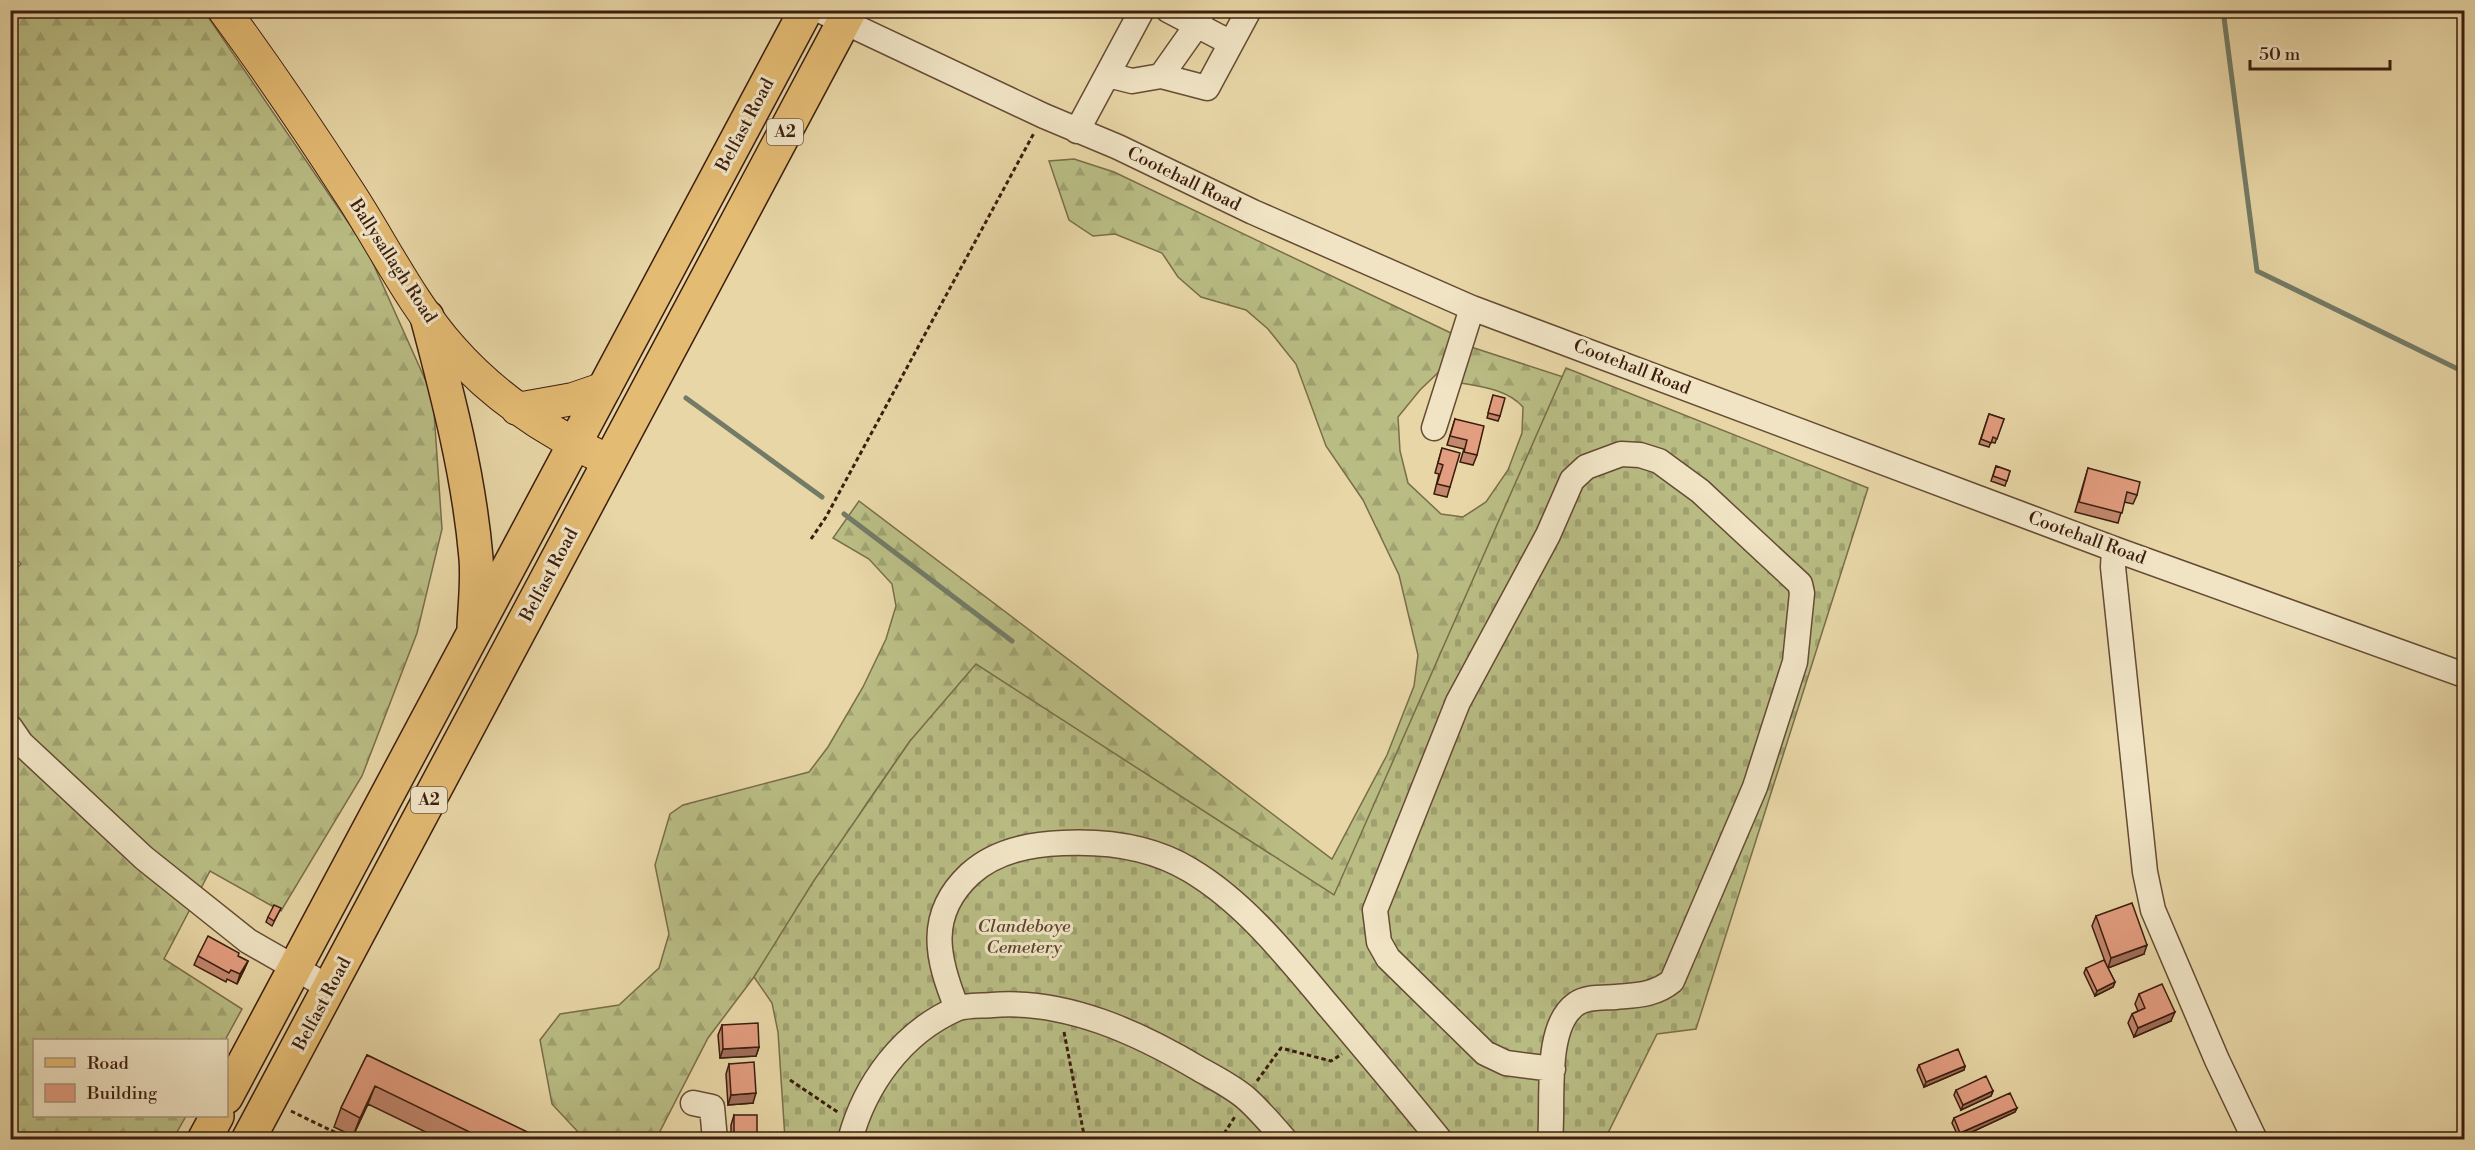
<svg xmlns="http://www.w3.org/2000/svg" width="2475" height="1150" font-family="'Libre Bodoni',serif">
<style>
.forest{fill:url(#forest-firs);stroke:#7a6d49;stroke-width:1.5}
.cemetery{fill:url(#cemetery-stones);stroke:#7a6d49;stroke-width:1.5}
.lines{fill:none;stroke-linecap:round;stroke-linejoin:round}
.stream{stroke:#737b66;stroke-width:5}
.minor-casing{stroke:#664b34;stroke-width:27}
.major-casing{stroke:#3b1d0e;stroke-width:34}
.highway-casing{stroke:#3b1d0e;stroke-width:36}
.path{stroke:#3b1d0e;stroke-width:3;stroke-dasharray:4.5 3;stroke-linecap:butt}
.minor{stroke:#f0e4c5;stroke-width:24}
.major{stroke:#e4bb73;stroke-width:32}
.highway{stroke:#e4bb73;stroke-width:33}
.wall{fill:#c3876e;stroke:#3b1d0e;stroke-width:1.5}
.shaded-wall{fill:#9f6e5a;stroke:#3b1d0e;stroke-width:1.5}
.building{fill:#e39d80;stroke:#3b1d0e;stroke-width:1.5}
.labels{text-anchor:middle;dominant-baseline:central;stroke-width:6;stroke-linejoin:round;paint-order:stroke}
.shield{fill:#f0e4c5;stroke:#715945;stroke-width:1.5}
.shield-label{font-size:16px;font-weight:bold;fill:#3b1d0e}
.street-label{font-size:18px;fill:#3b1d0e;stroke:#f0e4c5}
.park-label{font-size:18px;font-style:italic;fill:#5a452c;stroke:#f0e4c5}
</style>
<defs>
<pattern id="forest-firs" width="22" height="20" patternUnits="userSpaceOnUse" patternTransform="scale(1.5)"><rect width="22" height="20" fill="#b9bd84"/><path d="M5 1l3.5 6h-7zM16 11l3.5 6h-7z" fill="#a0a271"/></pattern>
<pattern id="cemetery-stones" width="16" height="16" patternUnits="userSpaceOnUse" patternTransform="scale(1.5)"><rect width="16" height="16" fill="#b9bd84"/><path d="M2 7V4a2 2 0 0 1 4 0v3zM10 15v-3a2 2 0 0 1 4 0v3z" fill="#a0a271"/></pattern>
</defs>
<rect width="100%" height="100%" fill="#e8d6a6"/>
<filter id="stains"><feTurbulence type="fractalNoise" baseFrequency=".00333" numOctaves="4"/><feColorMatrix values="0 0 0 0 .2 0 0 0 0 .09 0 0 0 0 .02 0 0 0 .5 -.17"/></filter>
<radialGradient id="worn" r=".72"><stop offset=".6" stop-color="#630" stop-opacity="0"/><stop offset="1" stop-color="#630" stop-opacity=".3"/></radialGradient>
<path class="forest" d="M10 11H204L367 250 433 397 442 529 417 633 362 776 281 911 210 871 164 959 242 1009 225 1040H34V1116H186L173 1139H11L10 574 21 564 10 552Z
M1074 159 1114 172 1453 334 1446 365 1420 390 1398 417 1400 451 1408 483 1441 514 1463 517 1486 502 1508 470 1522 433 1523 407C1508 390 1483 387 1461 383L1471 347 1594 387 1340 918 938 712 910 741 867 803 754 977 708 1038 656 1139H593L578 1132 552 1104 540 1040 560 1014 619 1005 659 968 669 934 655 865 670 814 683 805 809 772 828 747 863 687 886 639 896 606 892 584 869 559 833 538 859 501 1332 859 1387 755 1414 686 1418 655 1399 575 1363 500 1326 446 1296 364 1268 329 1246 310 1201 297 1178 277 1162 253 1115 234 1093 236 1069 220 1049 161Z"/>
<path class="cemetery" d="M1566 368 1868 488 1696 1029 1657 1034 1605 1139H785L778 1032 772 1003 754 977 813 882 910 741 976 664 1334 895Z"/>
<g class="lines">
<path class="stream" d="M2223 10 2257 271 2464 372
M686 398 822 497
M844 514 1012 641"/>
<g class="minor-casing">
<path id="minor" d="M819 10 1044 116 1118 147 1253 212 1472 308 2114 549 2464 675
M1168 10 1231 43
M1108 75 1132 81 1161 76 1207 88 1249 10
M1161 76 1197 25 1203 10
M1077 131 1142 10
M1434 428 1472 308
M2114 549 2113 567 2145 872 2153 910 2217 1060 2255 1140
M10 727 21 743 144 858 248 941 330 988
M957 1008C937 959 926 915 970 874 994 852 1030 844 1063 843 1106 841 1152 847 1190 870 1244 902 1286 955 1326 1003 1364 1048 1402 1093 1440 1140
M693 1103 712 1107 715 1140
M850 1140C865 1084 902 1033 956 1009 965 1005 981 1006 992 1005 1066 999 1139 1033 1201 1070 1217 1079 1235 1088 1248 1100 1261 1112 1273 1126 1285 1140
M1550 1140C1554 1103 1543 1027 1576 1004 1587 996 1603 998 1616 997 1637 995 1655 995 1672 981L1755 787 1795 662 1802 593 1800 584 1700 491 1659 461 1640 455 1621 454 1586 467 1572 480 1548 535 1458 702 1375 910 1379 942 1388 958 1485 1053 1506 1063 1553 1069"/>
</g>
<g class="major-casing">
<path id="major" d="M224 10C268 70 310 132 350 194 382 243 413 306 452 349 496 399 550 434 610 461
M517 409 573 399 605 388"/>
</g>
<g class="highway-casing">
<path id="highway" d="M427 317C448 396 469 476 476 558 478 581 475 604 474 627
M226 1097 806 10
M204 1140 217 1116
M248 1140 850 10"/>
</g>
<path class="path" d="M811 539 826 517 1034 133
M1064 1032 1085 1140
M790 1080 839 1113
M1257 1081 1281 1048 1331 1061 1342 1054
M291 1111 336 1133
M1220 1140 1236 1115"/>
<use href="#minor" class="minor"/>
<use href="#major" class="major"/>
<use href="#highway" class="highway"/>
</g>
<path class="wall" d="M1492 400 1500 416 1498 421 1487 418Z
M1989 414 2004 419 1995 443 1991 442 1989 447 1979 444Z
M1455 419 1477 455 1473 465 1460 462 1464 449 1447 445Z
M1442 448 1450 487 1447 497 1434 494 1439 474 1435 473Z
M1996 466 2010 471 2005 486 1991 481Z
M2088 468 2137 495 2133 504 2124 502 2118 523 2075 512Z
M281 908 272 926 266 922 268 917Z
M2096 916 2144 954 2108 968 2115 982 2113 987 2095 996 2084 973 2086 968 2107 967 2092 926Z
M198 956H238L248 961 244 970 237 984 227 979 226 982 194 965Z
M2139 994 2171 1021 2134 1037 2128 1023 2132 1014 2138 1011 2135 1004Z
M722 1025 759 1047 756 1056 720 1058 718 1035Z
M367 1055 540 1140H442L368 1104 353 1136 334 1127 341 1108Z
M729 1064 753 1103 728 1105 726 1074Z
M1919 1065 1965 1066 1964 1070 1924 1087 1917 1070Z
M1956 1090 1993 1091 1991 1096 1961 1110 1954 1095Z
M2017 1108 2015 1112 1959 1138 1952 1123 1954 1118Z
M734 1115 757 1140H731V1125Z"/>
<path class="shaded-wall" d="M2147 945 2144 954 2108 968 2111 958Z
M248 961 244 970 237 984 240 974Z
M2115 982 2113 987 2095 996 2097 991Z
M2175 1012 2171 1021 2134 1037 2138 1028Z
M759 1047 756 1056 720 1058 723 1049Z
M1965 1066 1964 1070 1924 1087 1926 1082Z
M375 1086 368 1104 353 1136 360 1118Z
M1993 1091 1991 1096 1961 1110 1963 1105Z
M756 1093 753 1103 728 1105 731 1095Z
M2017 1108 2015 1112 1959 1138 1960 1133Z"/>
<path class="building" d="M1493 395 1505 398 1500 416 1488 413Z
M1989 414 2004 419 1997 439 1993 437 1991 443 1981 439Z
M1455 419 1484 426 1477 455 1464 452 1467 440 1450 436Z
M1442 448 1460 453 1450 487 1437 484 1443 465 1438 463Z
M1996 466 2010 471 2007 481 1993 476Z
M2088 468 2140 482 2137 495 2127 492 2122 513 2079 502Z
M2132 903 2147 945 2111 958 2096 916Z
M274 905 281 908 274 921 268 917Z
M208 936 239 953 238 956 248 961 240 974 231 970 229 973 198 956Z
M2104 960 2115 982 2097 991 2086 968Z
M2162 984 2175 1012 2138 1028 2132 1014 2145 1008 2139 994Z
M758 1023 759 1047 723 1049 722 1025Z
M1958 1049 1965 1066 1926 1082 1919 1065Z
M367 1055 540 1138 539 1140H486L375 1086 360 1118 341 1108Z
M754 1062 756 1093 731 1095 729 1064Z
M1986 1076 1993 1091 1963 1105 1956 1090Z
M2010 1093 2017 1108 1960 1133 1954 1118Z
M734 1115H757V1140H734Z
M332 1130 351 1140H328Z"/>
<g class="labels">
<g class="shield">
<rect x="767" y="119" width="36" height="26" rx="4.5"/>
<rect x="411" y="787" width="36" height="26" rx="4.5"/>
</g>
<g class="shield-label">
<text x="785" y="132">A2</text>
<text x="429" y="800">A2</text>
</g>
<g class="street-label">
<text transform="translate(745 125) rotate(-62)">Belfast Road</text>
<text transform="translate(1184 179) rotate(26)">Cootehall Road</text>
<text transform="translate(393 261) rotate(57)">Ballysallagh Road</text>
<text transform="translate(1632 367) rotate(21)">Cootehall Road</text>
<text transform="translate(2087 538) rotate(20)">Cootehall Road</text>
<text transform="translate(549 575) rotate(-62)">Belfast Road</text>
<text transform="translate(322 1004) rotate(-62)">Belfast Road</text>
</g>
<g class="park-label">
<text x="1024" y="926">Clandeboye<tspan x="1024" dy="21">Cemetery</tspan></text>
</g>
</g>
<rect width="2475" height="1150" fill="none" stroke="#e8d6a6" stroke-width="36"/>
<rect x="12" y="12" width="2451" height="1126" fill="none" stroke="#3b1d0e" stroke-width="3"/>
<rect x="18" y="18" width="2439" height="1114" fill="none" stroke="#3b1d0e" stroke-width="1.5"/>
<rect x="33" y="1039" width="195" height="78" fill="#f0e4c5" stroke="#a8947c" stroke-width="1.5"/>
<rect x="45" y="1058" width="30" height="9" fill="#e4bb73" stroke="#a8947c" stroke-width="1.5"/>
<text x="87" y="1069" font-size="18" fill="#3b1d0e">Road</text>
<rect x="45" y="1084" width="30" height="18" fill="#e39d80" stroke="#a8947c" stroke-width="1.5"/>
<text x="87" y="1099" font-size="18" fill="#3b1d0e">Building</text>
<path d="M2250 60v9h140v-9" fill="none" stroke="#3b1d0e" stroke-width="3"/>
<text x="2259" y="60" font-size="18" fill="#3b1d0e" stroke="#f0e4c5" stroke-width="4.5" paint-order="stroke">50 m</text>
<rect width="100%" height="100%" filter="url(#stains)"/>
<rect width="100%" height="100%" fill="url(#worn)"/>
</svg>
